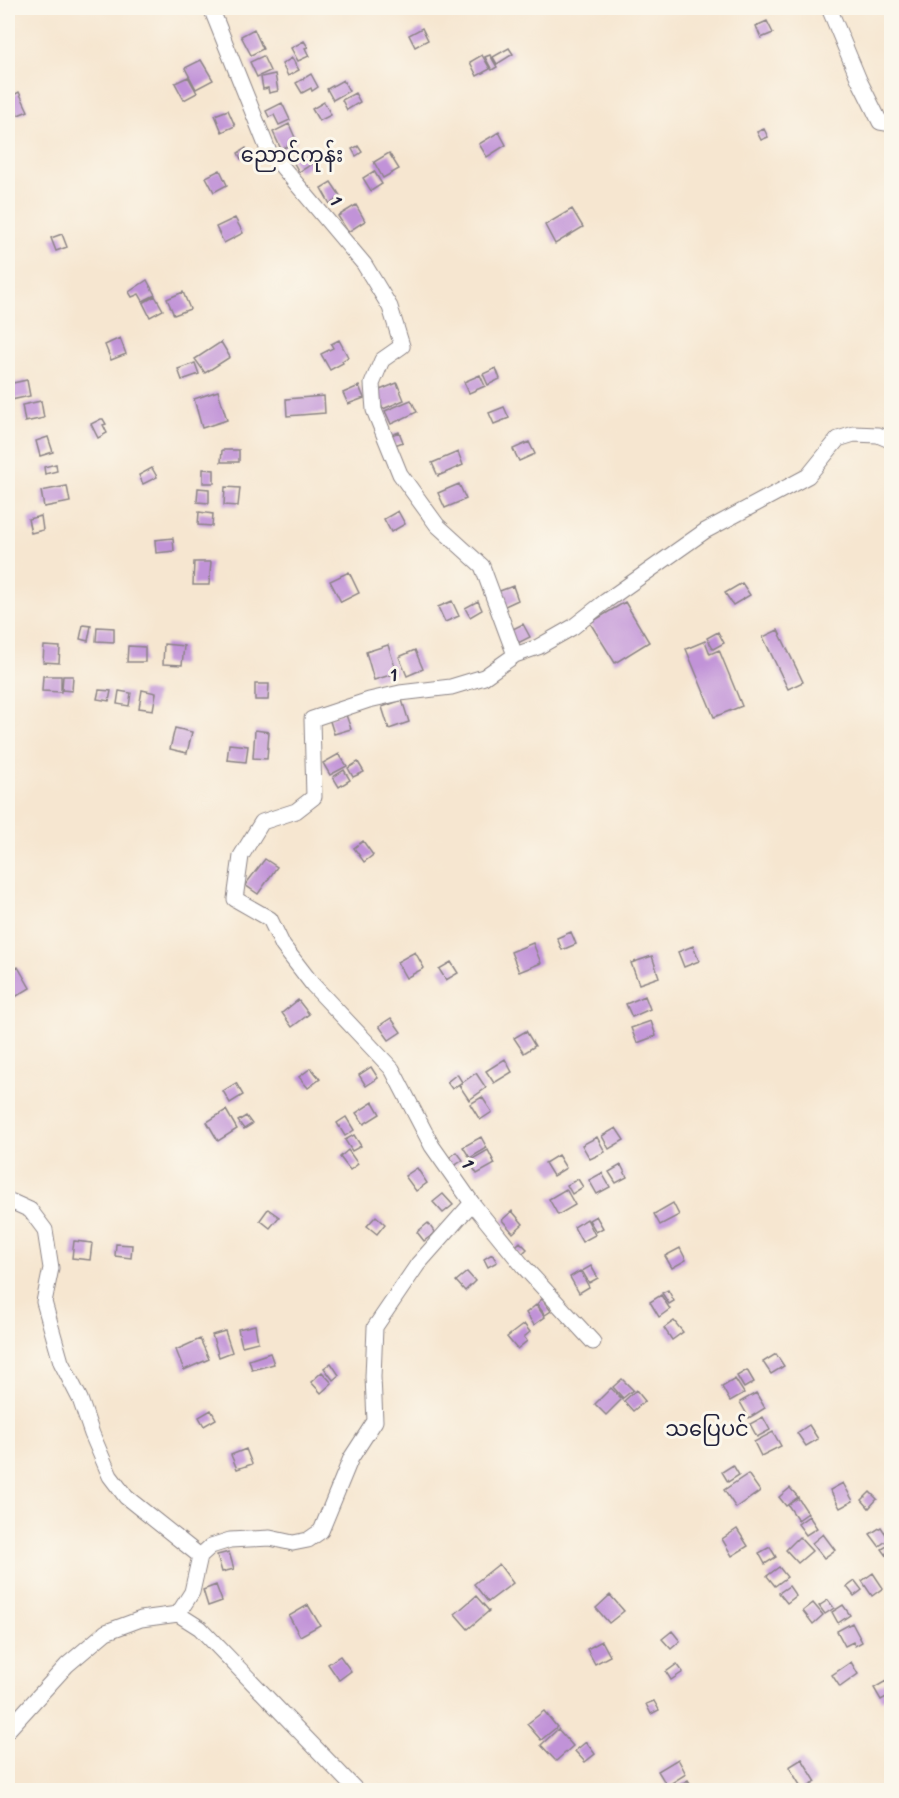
<svg xmlns="http://www.w3.org/2000/svg" width="899" height="1798" font-family="Sriracha,'Noto Sans Myanmar',sans-serif">
<style>
.building{fill:#c193d8}
.lines{fill:none;stroke-linecap:round;stroke-linejoin:round}
.minor-casing{stroke:#8c8486;stroke-width:17}
.minor{stroke:#fff;stroke-width:15}
.labels{text-anchor:middle;dominant-baseline:central;stroke-width:6;stroke-linejoin:round;paint-order:stroke}
.street-label{font-size:18px;fill:#22223b;stroke:#fbf7ec}
.quarter-label{font-size:21px;fill:#22223b;stroke:#fbf7ec}
</style>
<rect width="100%" height="100%" fill="#fbf7ec"/>
<filter id="ink" filterUnits="userSpaceOnUse"><feTurbulence type="fractalNoise" baseFrequency=".0167" numOctaves="2"/><feDisplacementMap in="SourceGraphic" scale="12" xChannelSelector="R" yChannelSelector="G"/><feConvolveMatrix kernelMatrix="1 2 1 2 8 2 1 2 1" color-interpolation-filters="sRGB"/></filter>
<filter id="wash" filterUnits="userSpaceOnUse"><feTurbulence type="fractalNoise" baseFrequency=".008" numOctaves="4" result="noise"/><feDisplacementMap in="SourceGraphic" scale="24" xChannelSelector="R" yChannelSelector="G"/><feGaussianBlur stdDeviation="1.35" result="paint"/><feColorMatrix in="noise" values="0 0 0 0 0 0 0 0 0 0 0 0 0 0 0 0 0 1.4 0 .05"/><feComposite in="paint" operator="in"/></filter>
<g filter="url(#wash)">
<rect width="100%" height="100%" fill="#f6e6d0"/>
<g id="blocks">
<path class="building" d="M767 21 773 33 761 38 756 26Z
M422 28 428 40 415 47 409 35Z
M254 29 263 49 251 55 241 36Z
M304 41 308 47 305 48 309 56 298 61 291 48Z
M509 48 513 54 497 64 493 57Z
M482 55 490 69 477 76 470 62Z
M490 55 497 67 492 70 485 57Z
M263 56 270 71 257 77 250 62Z
M292 58 299 70 288 76 282 64Z
M201 60 213 80 196 89 185 68Z
M275 74 278 91 269 93 268 88 263 89 261 77Z
M311 74 318 87 312 91 311 88 302 93 296 83Z
M188 77 197 93 184 100 175 83Z
M343 80 349 91 333 100 327 89Z
M19 92 28 111 18 115 10 97Z
M355 93 360 102 347 110 342 100Z
M324 102 331 115 319 121 312 109Z
M282 103 290 120 279 125 274 115 269 117 266 111Z
M228 110 235 126 222 132 215 115Z
M289 124 297 142 281 149 273 132Z
M764 129 768 137 761 140 757 132Z
M499 132 506 145 487 157 479 144Z
M358 146 362 152 356 156 352 149Z
M246 148 250 154 241 159 238 153Z
M307 151 314 163 299 172 291 158Z
M389 153 399 169 383 178 374 162Z
M220 170 227 185 214 192 206 177Z
M374 171 382 184 371 191 363 178Z
M331 182 341 197 330 204 321 188Z
M356 205 365 221 348 232 338 216Z
M572 209 583 227 555 244 545 225Z
M235 218 243 233 224 243 216 227Z
M62 234 67 247 56 251 51 238Z
M147 280 155 295 143 301 139 294 132 297 129 292Z
M183 292 190 309 174 315 167 299Z
M155 296 163 310 150 317 143 303Z
M120 338 126 354 111 360 105 345Z
M339 340 348 357 342 361 343 363 330 370 321 354 333 348 331 344Z
M221 342 230 357 205 373 195 359Z
M195 363 199 374 182 380 178 369Z
M496 368 500 379 488 385 483 374Z
M480 375 485 386 469 393 464 382Z
M27 380 30 396 11 400 8 384Z
M397 383 404 400 383 409 375 392Z
M359 386 364 398 348 404 343 393Z
M218 391 227 420 202 428 194 399Z
M324 396 325 413 287 416 286 399Z
M411 400 417 412 391 424 385 411Z
M41 401 44 418 25 422 22 405Z
M504 407 509 418 494 424 489 413Z
M101 419H103L106 424 103 425 107 433 98 438 91 424Z
M399 432 403 442 392 446 389 436Z
M48 437 53 452 40 456 36 441Z
M529 442 535 454 519 461 513 449Z
M222 450H239V462H221Z
M458 452 463 465 438 476 432 463Z
M56 464 57 471 45 474 44 467Z
M152 468 157 477 143 484 139 475Z
M203 469 214 470V483H203Z
M459 484 466 499 445 508 438 493Z
M67 486 70 502 44 507 41 491Z
M225 487 240 488 238 506 224 505Z
M198 488 209 489V503L197 502Z
M398 511 405 524 391 532 384 519Z
M199 512 213 514 212 526 198 525Z
M41 516 43 530 31 533 28 519Z
M173 538 174 551 156 553 155 540Z
M194 562H211L209 585H193Z
M349 572 359 593 341 602 330 581Z
M742 583 750 595 733 605 725 593Z
M513 586 518 600 503 607 497 592Z
M452 601 459 616 445 622 438 607Z
M478 601 482 610 470 617 465 608Z
M625 602 649 642 615 663 590 623Z
M523 624 530 637 514 645 507 632Z
M83 625 91 626 88 641 80 639Z
M97 627 114 628V642L96 641Z
M778 630 803 682 788 689 763 637Z
M718 632 724 643 713 649 707 638Z
M705 641 710 654 719 650 742 706 714 717 686 649Z
M164 644 184 646 182 665 163 664Z
M388 645 397 673 374 680 366 652Z
M44 646 60 647 59 663 43 662Z
M128 646 145 647V662H127Z
M415 650 423 669 407 676 399 657Z
M43 676H61V692L42 691Z
M63 676H73L72 691 62 690Z
M255 684H269L268 700H255Z
M99 690 111 691 109 701 97 699Z
M142 690 156 693 153 710 139 708Z
M119 691 131 693 129 706 117 704Z
M402 700 409 722 389 729 382 707Z
M345 712 351 729 334 734 329 718Z
M175 728 192 732 187 753 170 749Z
M255 730 269 732 267 759 253 758Z
M229 744 248 746 246 762 227 760Z
M339 754 347 766 330 775 323 763Z
M358 762 364 772 353 777 348 768Z
M344 770 350 780 339 787 333 777Z
M363 841 373 855 364 862 354 848Z
M265 859 277 867 258 894 245 885Z
M571 932 576 944 562 950 557 938Z
M533 943 541 963 519 972 511 952Z
M693 946 699 961 684 967 678 952Z
M415 952 424 968 406 978 397 962Z
M652 956 659 977 639 984 631 963Z
M451 962 458 973 446 980 439 969Z
M18 967 30 988 12 999 8 991V973Z
M645 996 650 1009 632 1017 626 1004Z
M298 1000 309 1014 292 1027 282 1013Z
M391 1018 401 1032 389 1040 379 1026Z
M651 1021 656 1036 637 1043 631 1028Z
M526 1031 535 1046 524 1053 514 1038Z
M505 1059 512 1072 494 1083 486 1071Z
M371 1067 378 1078 366 1086 359 1075Z
M311 1068 320 1079 308 1088 299 1077Z
M476 1073 486 1088 469 1100 459 1085Z
M457 1074 462 1082 452 1089 447 1082Z
M236 1083 243 1095 230 1103 223 1091Z
M482 1097 492 1112 480 1120 470 1104Z
M373 1102 380 1114 364 1124 356 1113Z
M226 1110 237 1129 218 1141 207 1122Z
M246 1116 252 1124 244 1129 238 1121Z
M346 1117 354 1130 345 1136 337 1123Z
M616 1128 624 1140 609 1149 602 1136Z
M354 1135 361 1146 352 1151 345 1140Z
M481 1137 487 1148 470 1158 463 1147Z
M597 1137 605 1152 590 1159 582 1145Z
M348 1150 358 1164 350 1170 340 1157Z
M488 1150 495 1164 477 1174 469 1161Z
M457 1152 463 1160 451 1168 446 1160Z
M558 1155 566 1168 553 1176 545 1163Z
M621 1165 627 1177 616 1183 609 1172Z
M417 1168 427 1183 416 1191 405 1176Z
M602 1173 610 1187 597 1194 589 1180Z
M578 1179 583 1187 572 1194 567 1185Z
M566 1189 575 1205 558 1215 549 1199Z
M443 1194 453 1205 443 1213 433 1202Z
M673 1203 679 1215 660 1225 654 1214Z
M268 1209 279 1217 270 1228 260 1220Z
M512 1211 523 1224 513 1233 502 1220Z
M376 1216 385 1224 377 1234 367 1226Z
M596 1216 603 1228 596 1232 589 1220Z
M587 1219 595 1235 582 1242 574 1227Z
M428 1223 435 1233 424 1241 417 1232Z
M74 1241 92 1243 90 1260 72 1258Z
M520 1242 527 1249 521 1255 514 1248Z
M116 1244 132 1245 131 1258 115 1256Z
M680 1248 686 1260 672 1268 665 1256Z
M492 1254 497 1262 488 1267 484 1259Z
M591 1266 598 1278 589 1283 582 1271Z
M580 1271 589 1287 579 1293 570 1277Z
M467 1272 475 1281 465 1291 456 1281Z
M668 1290 674 1301 669 1304 662 1293Z
M661 1295 670 1309 659 1317 650 1302Z
M542 1299 551 1311 545 1315 537 1304Z
M536 1305 545 1317 534 1325 526 1313Z
M674 1321 683 1332 672 1340 664 1328Z
M524 1324 530 1332 524 1337 527 1341 517 1349 507 1337Z
M255 1325 258 1342 242 1346 238 1329Z
M225 1331 232 1352 219 1357 212 1335Z
M200 1339 209 1359 184 1370 176 1350Z
M270 1353 274 1364 252 1370 249 1360Z
M776 1354 784 1366 771 1374 763 1362Z
M331 1363 339 1375 333 1380 324 1368Z
M747 1370 754 1382 744 1388 737 1376Z
M322 1372 332 1383 321 1393 311 1382Z
M622 1379 633 1390 623 1398 613 1387Z
M735 1379 744 1393 730 1401 722 1387Z
M611 1388 622 1399 606 1415 595 1404Z
M636 1390 645 1401 633 1411 624 1401Z
M756 1393 765 1408 749 1418 740 1402Z
M211 1410 216 1419 204 1426 199 1417Z
M763 1417 770 1430 757 1437 750 1424Z
M809 1425 818 1439 806 1446 797 1433Z
M773 1432 781 1446 761 1456 754 1442Z
M246 1449 252 1464 237 1469 231 1455Z
M733 1465 739 1475 728 1482 722 1472Z
M748 1474 760 1491 736 1508 724 1490Z
M843 1483 853 1501 840 1508 830 1490Z
M790 1488 798 1497 786 1506 779 1497Z
M870 1492 877 1499 869 1508 862 1500Z
M798 1498 808 1513 798 1520 788 1505Z
M809 1516 817 1528 806 1535 798 1524Z
M881 1527 889 1539 879 1546 870 1534Z
M737 1529 748 1546 732 1556 722 1539Z
M823 1534 835 1550 824 1558 812 1543Z
M799 1537 812 1551 798 1563 786 1550Z
M892 1543V1559L890 1560 882 1549Z
M770 1547 776 1557 765 1564 759 1553Z
M229 1552 234 1569 222 1572 217 1555Z
M499 1564 513 1583 488 1602 474 1584Z
M779 1567 787 1577 775 1586 767 1576Z
M873 1573 883 1588 872 1596 862 1581Z
M855 1581 862 1590 854 1596 847 1587Z
M216 1585 222 1601 208 1606 203 1590Z
M789 1586 796 1596 787 1603 779 1593Z
M610 1595 624 1611 609 1623 596 1608Z
M476 1596 489 1611 468 1629 455 1614Z
M828 1600 834 1608 825 1614 819 1606Z
M813 1603 823 1615 813 1624 803 1611Z
M308 1605 320 1625 300 1636 289 1616Z
M843 1605 850 1615 838 1623 832 1612Z
M852 1623 862 1642 855 1646 853 1642 845 1646 837 1631Z
M672 1631 680 1641 671 1649 662 1639Z
M602 1641 610 1656 595 1664 587 1649Z
M340 1656 351 1671 339 1680 328 1664Z
M851 1662 858 1674 840 1687 832 1675Z
M677 1664 683 1672 671 1680 666 1672Z
M886 1681 892 1694 881 1700 874 1688Z
M654 1701 659 1710 651 1714 646 1704Z
M544 1711 557 1727 541 1740 527 1724Z
M558 1729 573 1746 556 1761 541 1745Z
M586 1742 595 1754 585 1762 575 1751Z
M678 1759 686 1774 667 1786 658 1771Z
M802 1759 816 1782 803 1790 789 1767Z
M688 1780 694 1790H669Z"/>
</g>
</g>
<g filter="url(#ink)">
<use href="#blocks" fill-opacity="0" stroke="#8c8486" stroke-width="1.5"/>
<g class="lines">
<g class="minor-casing">
<path id="minor" d="M211 8 268 150 364 264 390 307 402 346 382 360 372 384 374 410 400 474 437 525 482 566 515 655 484 677 451 687 400 693 369 700 312 719 314 797 296 811 262 822 241 856 235 899 270 919 283 946 313 985 392 1069 432 1146 472 1203 523 1266 593 1342
M829 8 859 80 880 122 892 124
M515 655 538 647 573 627 606 601 705 531 808 476 838 439 854 434 878 435 892 441
M8 1200 30 1210 45 1230 51 1268 44 1302 61 1362 80 1399 92 1434 110 1476 126 1497 200 1556
M178 1614 192 1592 200 1556 211 1546 230 1540 270 1538 293 1543 308 1540 321 1531 351 1458 375 1421 373 1377 375 1327 418 1264 472 1203
M8 1730 67 1665 106 1632 141 1619 178 1614 200 1628 356 1790"/>
</g>
<use href="#minor" class="minor"/>
</g>
</g>
<g class="labels">
<g class="street-label">
<text transform="translate(336 201) rotate(50)">1</text>
<text transform="translate(394 675) rotate(-11)">1</text>
<text transform="translate(468 1164) rotate(55)">1</text>
</g>
<g class="quarter-label">
<text x="292" y="155">ညောင်ကုန်း</text>
<text x="707" y="1429">သပြေပင်</text>
</g>
</g>
<rect width="899" height="1798" fill="none" stroke="#fbf7ec" stroke-width="30"/>
</svg>
